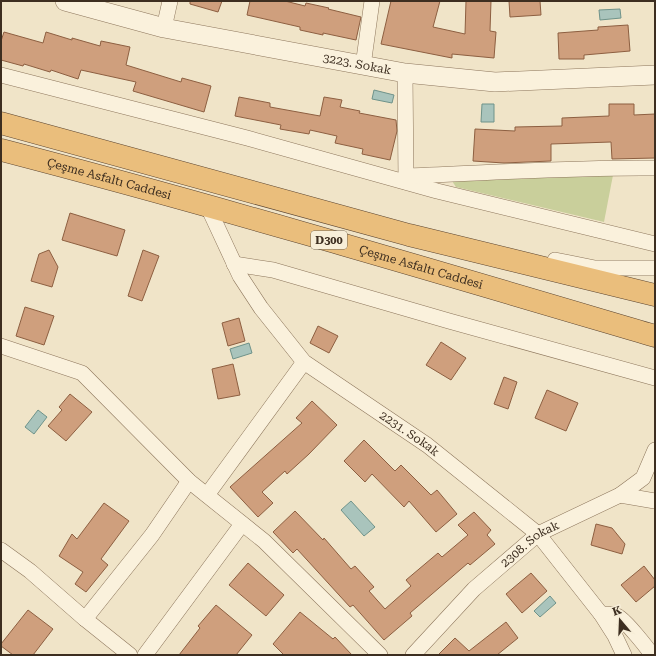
<svg xmlns="http://www.w3.org/2000/svg" width="656" height="656" font-family="'Roboto Serif',serif">
<style>
.green{fill:#c9cf9b}
.water{fill:#a9c4bc;stroke:#6f938a}
.building{fill:#cf9f7d;stroke:#8d5f41}
.lines{fill:none;stroke-linecap:round;stroke-linejoin:round}
.minor-casing{stroke:#8d765c;stroke-width:16}
.tertiary-casing{stroke:#8d765c;stroke-width:20}
.trunk-casing{stroke:#5b4430;stroke-width:23}
.minor{stroke:#faf1dc;stroke-width:15}
.tertiary{stroke:#faf1dc;stroke-width:19}
.trunk{stroke:#eabe7c;stroke-width:22}
.labels{text-anchor:middle;dominant-baseline:central;stroke-width:3;stroke-linejoin:round;paint-order:stroke}
.shield{fill:#f7eed8;stroke:#756857;stroke-width:1}
.shield-label{font-size:11px;font-weight:bold;fill:#3d2e20}
.street-label{font-size:12px;fill:#3d2e20;stroke:#f7eed8}
</style>
<rect width="100%" height="100%" fill="#f0e4c8"/>
<path class="green" d="M613 175 604 222 456 187 452 181Z"/>
<path class="water" d="M620 9 621 18 600 20 599 10Z
M374 90 394 95 392 103 372 99Z
M482 104H494V122H481Z
M249 343 252 353 233 359 230 349Z
M38 410 47 417 34 434 25 427Z
M351 501 375 527 364 536 341 510Z
M550 596 556 603 540 617 534 611Z"/>
<path class="building" d="M190 1H222L218 12 190 4Z
M250 1H285L305 6 306 3 329 8 328 9 361 17 356 40 323 33V35L300 30V27L247 15Z
M391 1H440L433 27 465 34 466 1H491L490 31 496 32 494 58 452 54V58L381 44Z
M509 1H540L541 15 510 17Z
M628 25 630 51 584 55V59H559L558 33 598 30V27Z
M4 32 43 43 46 32 72 40V38L100 46 101 41 130 47 126 65 181 82 182 78 211 86 204 112 133 91 136 82 81 70 78 79 51 70 50 72 24 64 23 66 1 60V41Z
M239 97 270 103V107L320 116 324 97 342 100 340 107 360 111 359 113 396 120 397 131 390 160 362 154 363 149 335 143 337 136 310 130 309 134 280 129 281 125 235 116Z
M609 104H634V115L655 114V158L612 159 611 142 551 144V161L504 163 473 161 475 129 515 131V127L562 126V118L609 116Z
M70 213 125 230 117 256 62 240Z
M49 250 58 267 52 287 31 281 39 254Z
M143 250 159 256 142 301 128 296Z
M25 307 54 316 44 345 16 336Z
M239 318 245 341 228 346 222 323Z
M318 326 338 336 329 353 310 343Z
M441 342 466 358 451 380 426 365Z
M233 364 240 395 218 399 212 369Z
M504 377 517 382 508 409 494 404Z
M547 390 578 403 566 431 535 418Z
M70 394 92 412 66 441 48 426 62 410 59 407Z
M312 401 337 425 309 454 287 474 285 471 262 492 273 503 258 517 230 487 302 423 296 418Z
M364 440 395 471 401 465 431 495 437 490 457 514 436 532 409 501 404 507 372 474 365 482 344 461Z
M104 503 129 521 101 559 108 565 86 592 75 584 83 572 59 556 72 534 77 539Z
M295 511 323 540 324 538 351 569 355 566 374 587 369 591 385 609 411 586 406 580 438 553 442 557 468 535 458 525 474 512 491 530 487 535 495 544 470 565 468 563 410 613 412 616 384 640 353 605 350 607 297 549 293 553 273 532Z
M596 524 612 528 625 544 622 554 591 545Z
M248 563 284 595 266 616 229 585Z
M644 566 655 580V586L636 602 621 585Z
M531 573 547 591 522 613 506 594Z
M216 605 252 635 236 655H179L200 628 198 626Z
M28 610 53 629 33 655H13L1 646V644Z
M300 612 333 639 335 637 352 655H284L273 644Z
M506 622 518 638 497 655H438L455 638 469 651Z"/>
<g class="lines">
<g class="minor-casing">
<g id="minor">
<path d="M164 28 170 1"/>
<path d="M363 66 372 1"/>
<path d="M405 73 406 182"/>
<path d="M1 75 247 138 437 191 655 244V243"/>
<path d="M407 176C490 173 572 167 655 168"/>
<path id="s1" d="M207 205 240 276 261 308 304 362 427 445 538 534 601 614 615 636 624 655"/>
<path d="M555 260 595 268H655"/>
<path d="M234 264 273 270 449 321 655 378"/>
<path d="M1 346 82 373 189 481 264 541 380 655"/>
<path d="M207 495 304 362"/>
<path d="M620 495 655 501"/>
<path d="M1 550 30 571 85 619 130 655"/>
<path d="M601 614C608 614 615 614 620 618 628 624 646 646 652 655"/>
<path d="M85 619 152 535 189 481"/>
<path d="M145 655 242 524"/>
<path id="s2" d="M413 655 474 589 538 534 620 495 643 478 655 450"/>
</g>
</g>
<g class="tertiary-casing">
<g id="tertiary">
<path id="s3" d="M65 1 164 28 405 73 495 82 655 75"/>
</g>
</g>
<g class="trunk-casing">
<g id="trunk">
<path d="M1 123 409 235 655 295"/>
<path id="s4" d="M1 150C220 207 438 272 655 336"/>
</g>
</g>
<use href="#minor" class="minor"/>
<use href="#tertiary" class="tertiary"/>
<use href="#trunk" class="trunk"/>
</g>
<g class="labels">
<rect class="shield" x="311" y="231" width="36" height="18" rx="3"/>
<g class="shield-label">
<text x="329" y="240">D300</text>
</g>
<g class="street-label">
<text stroke="none"><textPath href="#s3" startOffset="299">3223. Sokak</textPath></text>
<text stroke="none"><textPath href="#s4" startOffset="112">Çeşme Asfaltı Caddesi</textPath></text>
<text stroke="none"><textPath href="#s4" startOffset="436">Çeşme Asfaltı Caddesi</textPath></text>
<text stroke="none"><textPath href="#s1" startOffset="313">2231. Sokak</textPath></text>
<text stroke="none"><textPath href="#s2" startOffset="162">2308. Sokak</textPath></text>
</g>
</g>
<rect width="656" height="656" fill="none" stroke="#3d2e20" stroke-width="4"/>
<g transform="translate(620 620) rotate(341)" stroke="#f7eed8" stroke-width="3" paint-order="stroke">
<path d="M0-3L7 15L0 10L-7 15Z" fill="#3d2e20"/>
<text y="-6" font-size="11" font-weight="bold" text-anchor="middle" fill="#3d2e20">K</text>
</g>
</svg>
